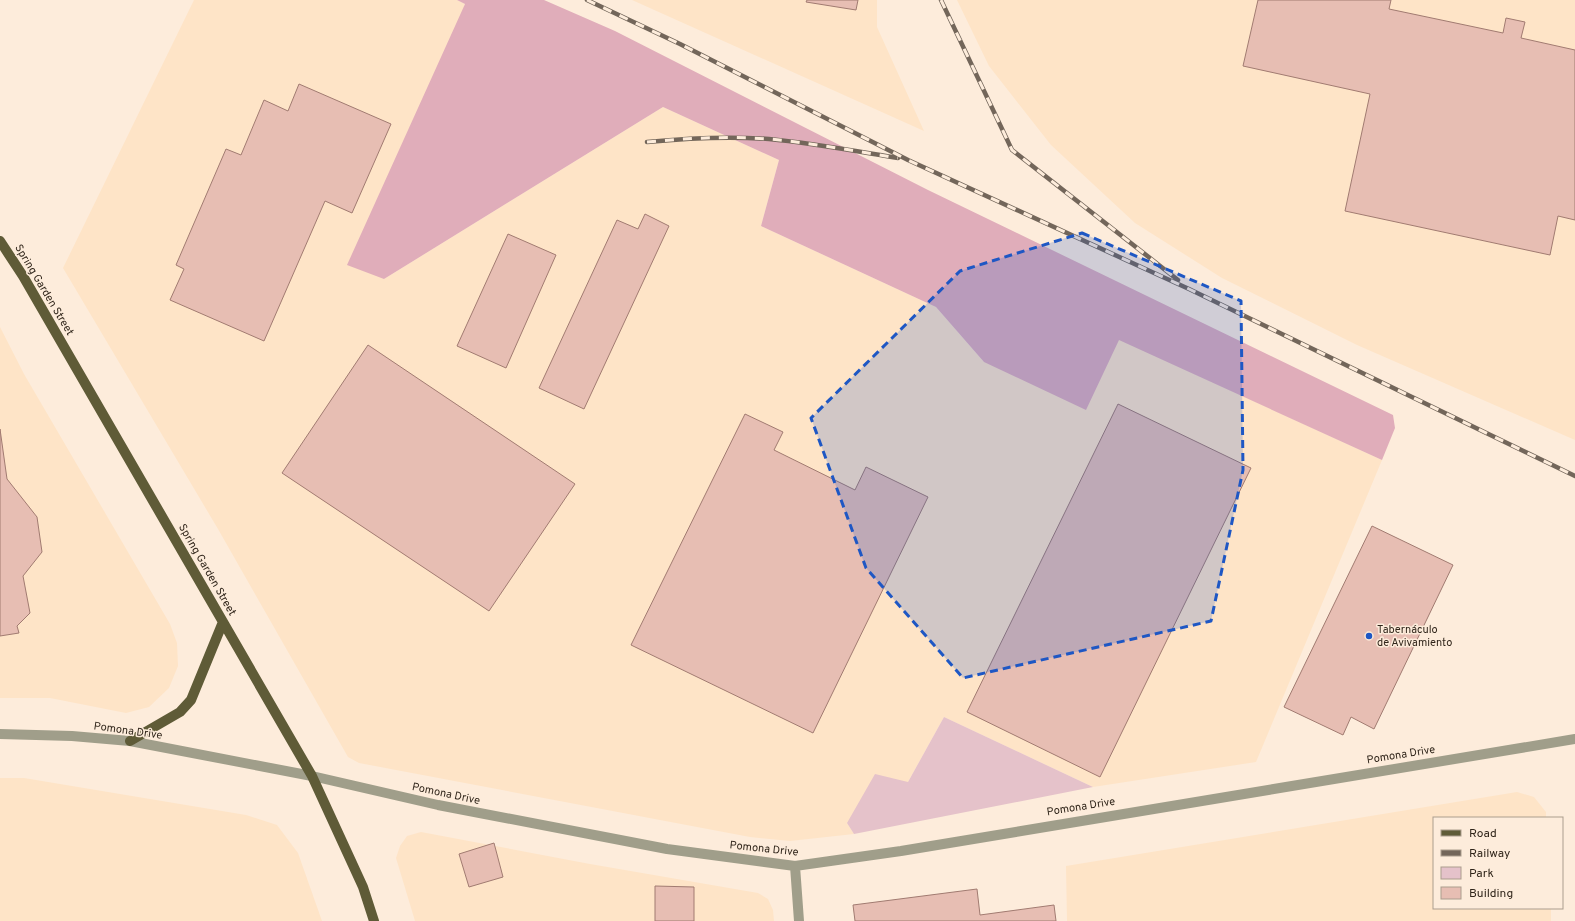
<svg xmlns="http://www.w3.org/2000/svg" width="1575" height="921" font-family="Overpass,sans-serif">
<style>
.built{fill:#fee4c7}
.green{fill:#e5c2ca}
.forest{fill:#e0adba}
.building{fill:#e7beb3;stroke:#a17b71}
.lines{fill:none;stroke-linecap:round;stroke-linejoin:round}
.minor{stroke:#a09e8a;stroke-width:10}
.major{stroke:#5f5b37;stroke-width:10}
.rail-casing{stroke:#73665a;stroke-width:4.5}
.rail{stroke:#fdecdb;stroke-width:3;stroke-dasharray:9;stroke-linecap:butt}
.marked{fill:#1e57c4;fill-opacity:0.2;stroke:#1e57c4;stroke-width:3;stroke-dasharray:8 5;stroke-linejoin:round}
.poi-dot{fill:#1e57c4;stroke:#fdecdb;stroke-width:1.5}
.labels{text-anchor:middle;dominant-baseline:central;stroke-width:3;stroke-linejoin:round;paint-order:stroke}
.street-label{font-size:11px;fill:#31261b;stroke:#fdecdb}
.poi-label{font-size:11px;fill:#31261b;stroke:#fdecdb;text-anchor:start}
</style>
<rect width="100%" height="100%" fill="#fdecdb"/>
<path class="built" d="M194 0H457L465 4 384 279 663 107 779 160 761 226 936 307 984 362 1119 339 1382 460 1256 762 1093 787 944 717 908 782 847 823 854 834 790 841 750 837 359 763 348 757 218 529 63 268Z
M632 0H877V27L924 131Z
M957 0H1575V440L1357 345 1222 278 1135 223 1051 145 989 66Z
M0 327 24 374 170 624 177 643 178 666 169 688 149 707 126 713 50 698H0Z
M0 778H24L246 815 277 825 298 853 322 921H0Z
M1517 792 1534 797 1546 812V818H1434V908H1551V921H1067L1066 866Z
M421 832 590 864 758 893 768 899 773 910 774 921H415L396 858 400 846 407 836Z"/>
<path class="green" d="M944 717 1093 787 854 834 847 823 875 774 908 782Z"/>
<path class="forest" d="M457 0H544L615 31 928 190 1393 415 1395 428 1382 460 1119 340 1086 410 984 362 936 307 761 226 779 160 663 107 384 279 347 265 465 4Z"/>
<path class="building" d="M807 0H858L856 10 806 2Z
M1258 0H1391L1389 9 1503 33 1506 18 1525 22 1521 38 1575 50V220L1558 216 1550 255 1345 211 1370 94 1243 66Z
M299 84 391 124 352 213 325 201 264 341 170 300 184 269 176 265 226 149 241 155 264 100 288 111Z
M645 214 669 226 584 409 539 388 617 220 638 229Z
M508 234 556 255 506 368 457 346Z
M368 345 575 484 489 611 282 473Z
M1118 404 1251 468 1100 777 967 712Z
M745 414 783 432 774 450 855 490 866 467 928 497 813 733 631 645Z
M0 429 7 479 37 517 42 552 23 576 30 613 17 626 19 633 0 636Z
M1372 526 1453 565 1374 729 1351 717 1343 735 1284 707Z
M494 843 503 877 469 887 459 854Z
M655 886 694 887V921H655Z
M977 889 980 915 1054 905 1056 921H855L853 905Z"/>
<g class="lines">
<path class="minor" d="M0 734 72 736 130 741 312 776 438 805 667 849 795 866 901 851 1575 739
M795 866 799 921"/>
<path class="major" d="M0 241 23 276 312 776 363 887 374 921
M130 741 180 712 191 700 223 622"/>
<g class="rail-casing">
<path id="rail" d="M587 0 680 44 908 160 1189 289 1575 476
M941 0 1012 150 1178 280
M647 142C688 138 728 136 769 139 812 143 855 151 898 158"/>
</g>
<use href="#rail" class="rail"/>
</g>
<path class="marked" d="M1082 233 1241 301 1243 470 1211 621 963 678 866 568 811 418 960 271Z"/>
<circle class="poi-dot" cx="1369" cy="636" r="4"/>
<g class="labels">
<g class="street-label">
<text transform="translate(44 290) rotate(59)">Spring Garden Street</text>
<text transform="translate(207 570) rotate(60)">Spring Garden Street</text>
<text transform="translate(128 731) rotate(8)">Pomona Drive</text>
<text transform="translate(1401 755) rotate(-9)">Pomona Drive</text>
<text transform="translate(446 794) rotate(12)">Pomona Drive</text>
<text transform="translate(1081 807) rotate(-9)">Pomona Drive</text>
<text transform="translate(764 849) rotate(6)">Pomona Drive</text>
</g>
<g class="poi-label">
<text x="1377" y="630">Tabernáculo<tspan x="1377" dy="13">de Avivamiento</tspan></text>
</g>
</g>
<rect x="1433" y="817" width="130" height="92" fill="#fdecdb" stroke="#ab9d8e"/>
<rect x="1441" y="830" width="20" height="6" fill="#5f5b37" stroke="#ab9d8e"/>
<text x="1469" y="837" font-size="12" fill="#31261b">Road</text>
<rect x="1441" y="850" width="20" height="6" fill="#73665a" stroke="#ab9d8e"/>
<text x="1469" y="857" font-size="12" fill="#31261b">Railway</text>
<rect x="1441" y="867" width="20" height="12" fill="#e5c2ca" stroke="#ab9d8e"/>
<text x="1469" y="877" font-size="12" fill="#31261b">Park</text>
<rect x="1441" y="887" width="20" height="12" fill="#e7beb3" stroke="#ab9d8e"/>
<text x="1469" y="897" font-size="12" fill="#31261b">Building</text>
</svg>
